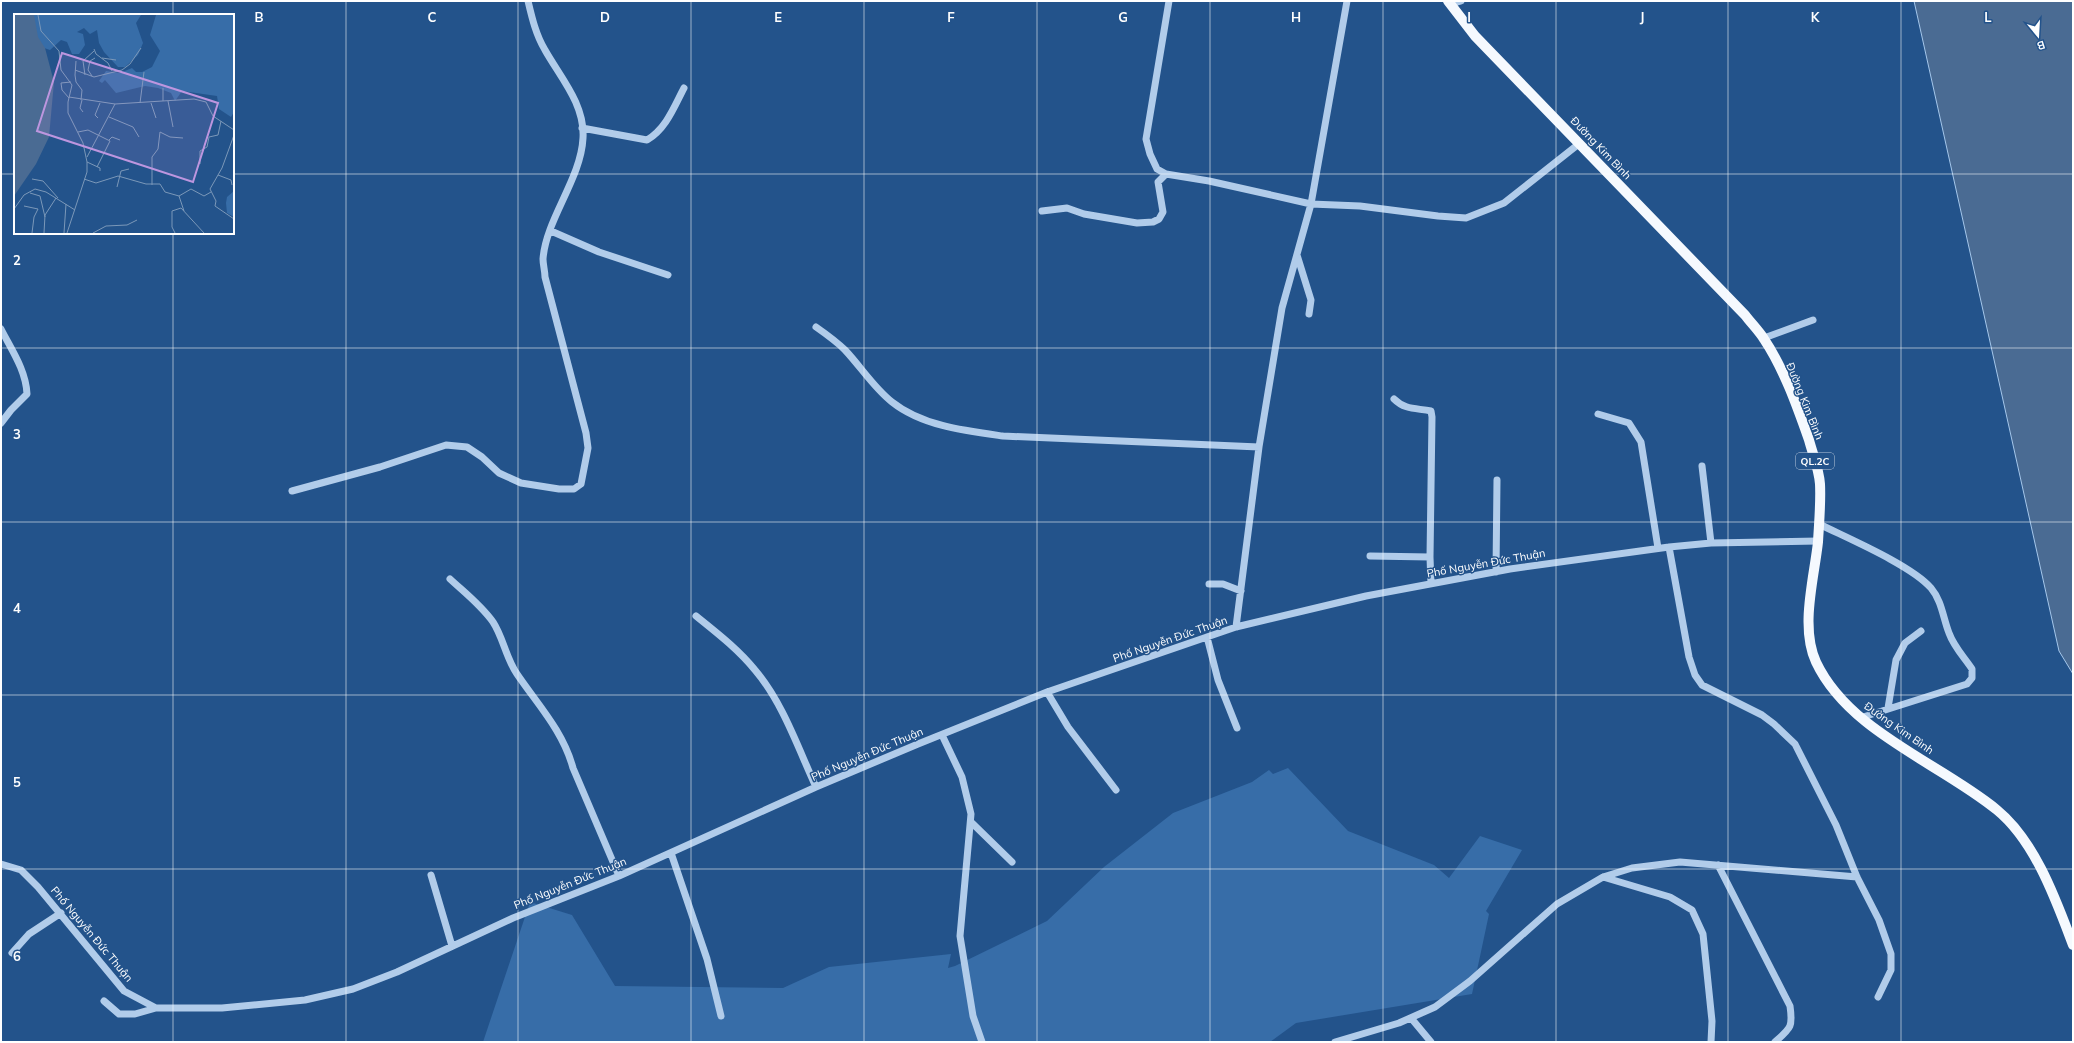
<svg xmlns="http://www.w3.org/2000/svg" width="2074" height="1043" font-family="Mulish,sans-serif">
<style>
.green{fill:#376da8}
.water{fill:#4a6b93;stroke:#a5c7eb}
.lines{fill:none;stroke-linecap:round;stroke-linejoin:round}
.minor{stroke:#b1ccea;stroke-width:7}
.major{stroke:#f5f9fe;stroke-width:10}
.grid{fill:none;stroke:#fff;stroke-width:1;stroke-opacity:0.55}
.labels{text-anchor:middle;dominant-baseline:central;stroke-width:3;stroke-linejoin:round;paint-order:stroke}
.shield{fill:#23538b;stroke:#bdcbdc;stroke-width:1}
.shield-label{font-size:10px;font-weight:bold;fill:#fff}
.street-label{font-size:11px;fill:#fff;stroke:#23538b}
.inset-road{fill:none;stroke:#7b98b9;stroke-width:1}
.view{fill:#bd96df;fill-opacity:0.15;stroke:#bd96df;stroke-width:2}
.inset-edge{fill:none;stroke:#fff;stroke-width:2}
.grid-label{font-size:13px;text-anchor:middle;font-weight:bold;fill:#fff;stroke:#23538b;stroke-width:3;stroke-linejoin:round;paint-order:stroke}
</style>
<rect width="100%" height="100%" fill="#23538b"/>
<path class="green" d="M1288 768 1348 831 1434 865 1449 878 1480 836 1522 850 1486 911 1489 914 1472 994 1296 1023 1270 1042H483L530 902 572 915 615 986 783 988 829 967 951 954 948 968 955 966 1047 921 1104 867 1173 813 1252 782 1269 770 1273 774Z"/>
<path class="water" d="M1914 1H2073V674L2059 651Z"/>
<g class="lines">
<path class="minor" d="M1169 1 1146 139 1150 154 1157 169 1166 174 1209 181 1311 204 1360 206 1438 216 1466 218 1504 203 1580 143
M1451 4 1461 1
M582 128 647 140C666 129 674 107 684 88
M1042 211 1067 208 1084 214 1137 223 1153 222 1159 219 1163 212 1158 182 1166 174
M551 231 599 252 668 275
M1297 255 1311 300 1309 314
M816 327C826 334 836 341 845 350 861 367 874 388 892 402 922 426 966 431 1003 436L1259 447
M1 329C11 349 26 370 27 394L11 410 1 423
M1764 338 1813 320
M1394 399C1405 410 1416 408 1431 411L1432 417 1430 557 1431 584
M1598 414 1629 423 1641 442 1658 548
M1702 466 1711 543
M292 491 380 467 446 445 467 447 482 457 499 473 521 483 559 489H574L581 484 588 448 586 433 545 277C545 271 543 265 543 259 546 219 581 179 583 138 585 104 560 77 545 50 536 35 532 18 528 1
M1819 524C1847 538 1911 565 1931 588 1942 601 1943 618 1949 633 1954 647 1964 657 1972 669V678L1967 684 1860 718
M1669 547 1689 657 1695 675 1702 685 1762 715 1774 724 1795 744 1836 825 1857 877 1879 920 1891 954V970L1878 997
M1370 556 1430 557
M1496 572 1497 480
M450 579C464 592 481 605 493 622 503 637 506 658 517 674 538 705 563 731 573 768L619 876
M1209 584H1223L1241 591
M696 616C717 633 738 649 755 670 783 703 798 748 816 787
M1236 627 1259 447 1282 308 1311 204 1347 1
M1207 637 1218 680 1237 728
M1047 692 1068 727 1116 790
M1888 708 1896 660 1905 643 1921 631
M942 735 962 777 971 814 960 936 973 1016 982 1042
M971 822 1012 862
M671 853 707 959 721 1016
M1 864 21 870 38 887 124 991 156 1008H222L305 1000 353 989 397 972 513 918 619 876 816 787 918 744 1047 692 1236 627 1366 596 1510 569 1669 547 1711 543 1818 541
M1718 865 1790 1006C1793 1027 1791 1028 1775 1042
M431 875 452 946
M1603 877 1670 897 1692 910 1703 934 1712 1021 1711 1042
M12 953 29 934 61 913
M104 1001 119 1014H135L156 1008
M1411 1018 1431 1042
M1335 1042 1399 1023 1435 1007 1470 981 1557 904 1603 877 1632 868 1680 862 1857 877"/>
<path class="major" d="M1448 1 1475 36 1745 315C1751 323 1759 331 1764 339 1784 369 1797 406 1809 440 1813 455 1819 469 1820 484 1821 503 1819 523 1818 542 1814 579 1800 627 1816 662 1849 732 1940 763 1997 810 2035 841 2056 900 2073 945"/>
</g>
<path class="grid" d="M173 1V15M346 1V1042M518 1V1042M691 1V1042M864 1V1042M1037 1V1042M1210 1V1042M1383 1V1042M1556 1V1042M1728 1V1042M1901 1V1042M1 174H15M233 174H2073M173 233V1042M1 348H2073M1 522H2073M1 695H2073M1 869H2073"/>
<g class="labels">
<rect class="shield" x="1796" y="453" width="38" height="16" rx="3"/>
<g class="shield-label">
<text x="1815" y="461">QL.2C</text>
</g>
<g class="street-label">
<text transform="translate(1601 148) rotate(46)">Đường Kim Bình</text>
<text transform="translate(1805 401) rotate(68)">Đường Kim Bình</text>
<text transform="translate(1486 563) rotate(-10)">Phố Nguyễn Đức Thuận</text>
<text transform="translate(1170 639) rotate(-19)">Phố Nguyễn Đức Thuận</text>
<text transform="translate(1899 728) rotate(35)">Đường Kim Bình</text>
<text transform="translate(867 754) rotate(-23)">Phố Nguyễn Đức Thuận</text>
<text transform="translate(570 883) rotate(-22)">Phố Nguyễn Đức Thuận</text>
<text transform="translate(92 934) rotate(50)">Phố Nguyễn Đức Thuận</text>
</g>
</g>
<g transform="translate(14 14)">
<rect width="220" height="220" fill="#23538b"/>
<path d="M17 1H127L122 9 129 29 124 41 111 53H104L90 38 85 29 83 16 76 20 70 14 63 18 69 20 71 31 65 40H58L53 28 47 26 36 36 30 34 21 20ZM142 1H220V98L217 103 205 95 203 82 168 77 161 87 157 79 144 74 131 72 102 79 91 66 88 69 85 67 92 57 106 59 118 54 122 58H128L138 53 146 37 136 21ZM220 177V203L213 199 212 189 213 183Z" fill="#376da8"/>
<path d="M0 1H20L24 23 31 34 40 68 35 123 22 150 0 182Z" fill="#4a6b93"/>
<path class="inset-road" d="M24 1 27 17 45 37 47 56 58 71 54 88V99L69 129 73 148V158L53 219M80 35 82 40 94 49 98 57M88 44 102 46M62 47 61 61 62 68 68 76 67 86M61 56 80 63 108 56 116 50 127 34M71 61 69 47 80 37M78 62 74 56 76 47 81 44M55 83 101 90 180 85 192 88 199 102 220 116M55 84 48 76 47 69 57 68M68 86 66 94 69 98M149 87V74M154 87 159 113M126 89 130 58M137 89 142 104M95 103 119 113 125 123M84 104 81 101 86 89M64 118 74 116 96 127 83 153M220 121 208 154 196 175 202 187 201 192 220 205M95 126 98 123 106 126M73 143 101 90M73 148 86 154V157M186 150V137L193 133 195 123 204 121 207 107M204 161 217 166 218 171M18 165 29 167 44 184M70 165 82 169 104 162 132 170H146L151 178 165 182 177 175 190 182 197 178M138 171V143L144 135 146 118 156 123 169 124M103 173 107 157 115 155M16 179 26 182 31 203M165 182 170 197M10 192 24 195 20 203 18 219M0 195 10 181 21 175 32 178 61 196M30 219 31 201 42 184M50 219 52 190M79 219 92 212 113 211 123 206M161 219 158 213V197L167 194 190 219"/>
<path class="view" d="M48 39 204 89 179 168 23 117Z"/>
<rect width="220" height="220" class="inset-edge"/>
</g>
<g class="grid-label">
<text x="259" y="22">B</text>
<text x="432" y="22">C</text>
<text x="605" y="22">D</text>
<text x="778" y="22">E</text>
<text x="951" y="22">F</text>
<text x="1123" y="22">G</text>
<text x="1296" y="22">H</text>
<text x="1469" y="22">I</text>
<text x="1642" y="22">J</text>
<text x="1815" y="22">K</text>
<text x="1988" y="22">L</text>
<text x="17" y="265">2</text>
<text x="17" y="439">3</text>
<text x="17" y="613">4</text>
<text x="17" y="787">5</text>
<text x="17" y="961">6</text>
</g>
<rect width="2074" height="1043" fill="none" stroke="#ffffff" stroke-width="4"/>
<g transform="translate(2038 36) rotate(162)" stroke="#23538b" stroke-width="3" paint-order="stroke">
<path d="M0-3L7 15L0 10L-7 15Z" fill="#ffffff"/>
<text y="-6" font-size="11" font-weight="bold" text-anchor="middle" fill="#ffffff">B</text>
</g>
</svg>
